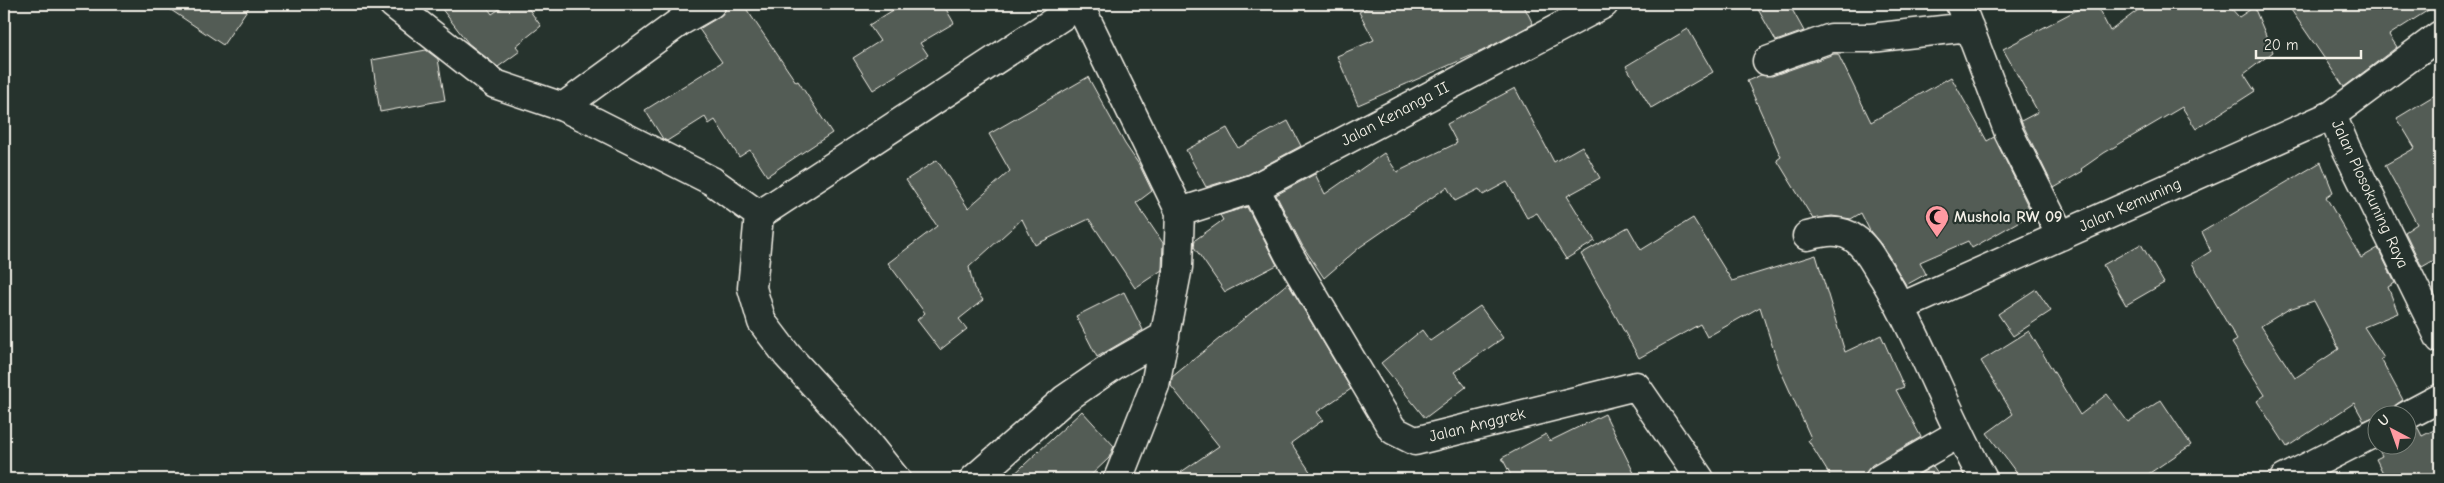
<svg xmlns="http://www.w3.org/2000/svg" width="2444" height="483" font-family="'Comic Neue',sans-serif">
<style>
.building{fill:#525c55;stroke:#f4f1e8;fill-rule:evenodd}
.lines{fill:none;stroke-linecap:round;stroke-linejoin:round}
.minor-casing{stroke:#f4f1e8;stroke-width:31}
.minor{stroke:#26332d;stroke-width:28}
.labels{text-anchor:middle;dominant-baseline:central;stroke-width:4.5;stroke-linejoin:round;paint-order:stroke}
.street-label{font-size:16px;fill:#f4f1e8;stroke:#26332d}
.poi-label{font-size:16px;font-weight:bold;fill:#f4f1e8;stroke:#26332d;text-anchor:start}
</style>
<rect width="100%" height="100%" fill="#26332d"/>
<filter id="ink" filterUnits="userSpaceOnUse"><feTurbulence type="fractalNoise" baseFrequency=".02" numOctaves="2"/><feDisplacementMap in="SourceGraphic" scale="10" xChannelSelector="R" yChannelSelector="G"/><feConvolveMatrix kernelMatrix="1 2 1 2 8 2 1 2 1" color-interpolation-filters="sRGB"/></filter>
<g filter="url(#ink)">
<path class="building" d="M162 4H251L223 45Z
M438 4H485L492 14 507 4H525L541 26 516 46 520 51 498 67 468 43Z
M727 4H743L796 82 798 81 832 133 767 176 750 150 739 157 715 120 709 124 705 117 667 141 663 139 645 110 722 62 699 29 719 17 725 11Z
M903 4H943L954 23 920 43 928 55 873 90 853 58 880 41 869 25Z
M1374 4H1523L1533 24 1482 51 1358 105 1337 56 1374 40 1359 12Z
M1755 4H1789L1804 31 1776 41Z
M2088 4H2096L2110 31 2146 4H2227L2239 17 2254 7 2273 52 2244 74 2255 91 2196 129 2182 107 2104 153 2081 169 2083 171 2054 188 2021 121 2038 112 2003 49Z
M2287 4H2438L2389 35 2397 47 2344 87Z
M1688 29 1713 72 1651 108 1626 66Z
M426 50 438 59 445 100 380 112 372 60Z
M1834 54H1838L1871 122 1951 77 1987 141 1994 137 2032 214 1972 248 1968 241 1920 262 1926 274 1906 285 1884 248 1870 231 1861 213 1851 219 1832 216 1813 219 1777 160 1781 157 1747 81 1761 75 1772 76Z
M1088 77 1125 144 1140 166 1152 191 1136 203 1163 243 1162 270 1135 288 1089 219 1035 245 1022 219 969 267 974 288 983 300 959 319 967 329 940 350 917 320 925 313 888 263 937 226 906 180 937 160 968 208 1010 171 989 134Z
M1515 88 1554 162 1582 146 1600 178 1567 196 1595 241 1566 259 1537 213 1527 218 1507 182 1483 195 1479 189 1455 201 1447 187 1360 247 1324 278 1302 245 1276 195 1315 174 1325 194 1384 153 1397 172 1457 143 1447 124Z
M2440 92V268L2436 259 2422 267 2405 232 2417 224 2385 165 2415 148 2397 118Z
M1288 121 1301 146 1249 174 1206 187 1186 150 1227 128 1238 148Z
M2321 162 2333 192 2326 197 2361 258 2378 248 2395 283 2388 287 2398 313 2364 327 2384 358 2381 359 2403 400 2393 407 2390 416H2376L2364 421 2354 403 2287 447 2257 401 2265 395 2232 343 2237 340 2192 263 2211 251 2202 232ZM2314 301 2339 349 2295 378 2261 326 2289 309Z
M1247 207 1277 265 1225 292 1194 247 1195 240 1223 220 1220 215Z
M1693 218 1732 281 1816 255 1845 352 1881 335 1904 387 1896 390 1921 437 1872 465 1866 472 1864 479H1832L1808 440 1811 438 1779 367 1760 307 1707 337 1700 324 1639 358 1581 254 1628 227 1641 250Z
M2141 244 2164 283 2126 305 2103 265Z
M1288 283 1351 389 1317 412 1323 420 1291 443 1315 479H1171L1219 446 1171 386 1172 377Z
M2036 289 2051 311 2013 336 1998 314Z
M1124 292 1143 330 1097 357 1076 316Z
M1480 306 1503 338 1454 372 1466 387 1425 418 1381 363 1422 330 1430 341Z
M2029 331 2080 415 2107 394 2128 422 2161 400 2191 445 2141 479H2021L1987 433 2013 414 1981 361Z
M1082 411 1114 446 1109 458 1087 479H1009Z
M1605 414 1637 479H1513L1502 458 1546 434 1550 441Z
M2440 427V479H2386L2376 459 2382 456 2378 448 2384 446H2406V431L2418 428 2422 436Z
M1933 466 1942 479H1911Z"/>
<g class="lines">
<g class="minor-casing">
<path id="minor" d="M393 4 495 84 563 107 597 123 712 181 759 215 752 288 762 322 787 355 863 438 896 479
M1079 4 1180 212 1178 267 1155 385 1118 479
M1960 4 2009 133 2061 236
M2440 35 2332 115 2346 148 2440 339
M1767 61 1831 38H1871L1969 27
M563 107 681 21 711 4
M1255 188 1288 253 1393 430 1415 441 1636 386 1700 479
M1180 212 1255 188 1604 4
M759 215 1079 5
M1807 236C1824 232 1840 228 1855 239 1868 248 1875 265 1884 278 1922 342 1947 414 1983 479
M1901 307 2332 115
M2406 416 2440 398
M974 479 1065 399 1116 364 1165 336
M1880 479 1958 434
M2284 479 2376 432"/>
</g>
<use href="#minor" class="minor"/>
</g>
</g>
<defs>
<g id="mosque-pin" transform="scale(1.25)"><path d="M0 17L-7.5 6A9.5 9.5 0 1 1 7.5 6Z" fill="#ff9aa2" stroke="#26332d"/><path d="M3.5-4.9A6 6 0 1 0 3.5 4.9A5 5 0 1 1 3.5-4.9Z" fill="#111"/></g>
</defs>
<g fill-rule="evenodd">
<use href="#mosque-pin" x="1937" y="217"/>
</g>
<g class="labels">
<g class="street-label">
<text transform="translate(1395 114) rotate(-28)">Jalan Kenanga II</text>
<text transform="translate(2370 194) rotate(65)">Jalan Plosokuning Raya</text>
<text transform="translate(2130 205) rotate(-24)">Jalan Kemuning</text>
<text transform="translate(1477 425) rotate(-14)">Jalan Anggrek</text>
</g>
<g class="poi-label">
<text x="1954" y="217">Mushola RW 09</text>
</g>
</g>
<rect width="2444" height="483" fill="none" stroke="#26332d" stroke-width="20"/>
<rect x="10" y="10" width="2424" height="463" fill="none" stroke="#f4f1e8" stroke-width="2" filter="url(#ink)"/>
<g transform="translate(2392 430) rotate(319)"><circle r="24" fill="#26332d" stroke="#787f78"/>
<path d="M0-4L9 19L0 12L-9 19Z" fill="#ff9aa2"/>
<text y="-8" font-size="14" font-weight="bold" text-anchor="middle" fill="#f4f1e8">U</text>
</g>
<path d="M2256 50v8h105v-8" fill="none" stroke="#f4f1e8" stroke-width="2.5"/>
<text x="2264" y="50" font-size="15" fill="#f4f1e8" stroke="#26332d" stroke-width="4" paint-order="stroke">20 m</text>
</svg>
